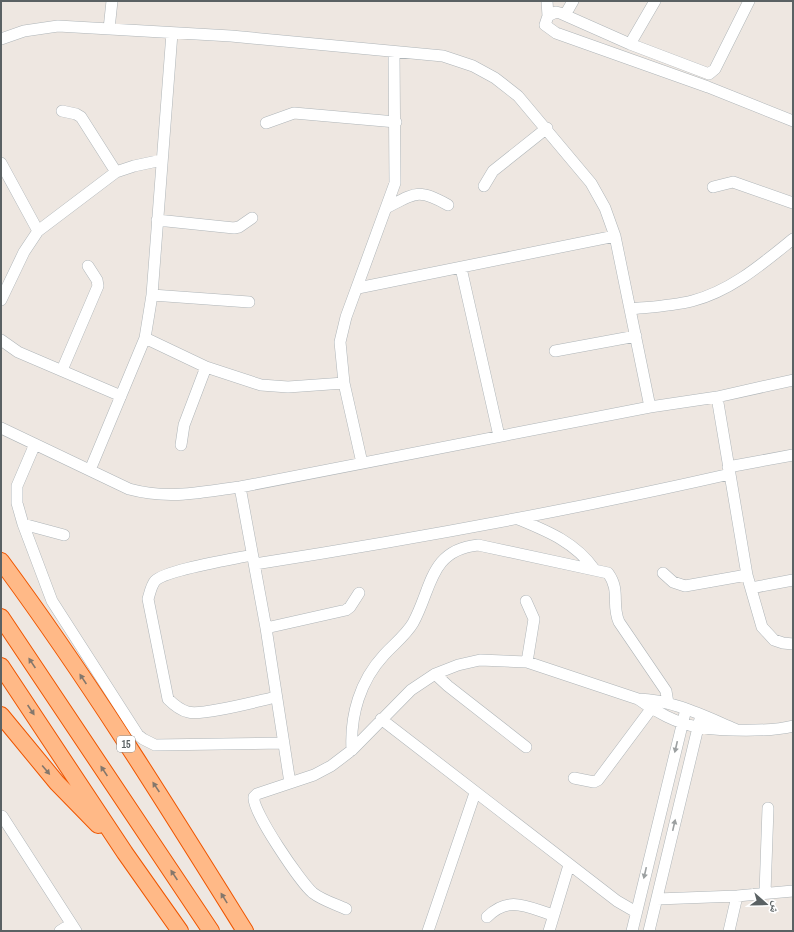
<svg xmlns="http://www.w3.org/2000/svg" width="794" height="932" font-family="'Archivo Narrow','Noto Naskh Arabic',sans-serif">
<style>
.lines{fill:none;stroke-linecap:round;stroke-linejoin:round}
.minor-casing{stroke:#afb5b8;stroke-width:12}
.highway-casing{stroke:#ef5600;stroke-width:18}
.minor{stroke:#fff;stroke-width:11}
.highway{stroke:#ffb987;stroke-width:16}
.oneway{fill:#83776c}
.oneway2{fill:#9ca0a1}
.labels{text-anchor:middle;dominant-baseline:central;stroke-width:3;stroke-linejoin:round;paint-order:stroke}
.shield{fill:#fff;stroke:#8c9092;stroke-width:1}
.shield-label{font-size:10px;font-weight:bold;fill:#5a6163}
</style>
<rect width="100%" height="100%" fill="#eee7e1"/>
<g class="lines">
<g class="minor-casing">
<path id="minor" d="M547 1 548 16
M749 1 715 69 709 74 630 44 560 13 556 12 548 16 545 25 556 33 708 87 793 121
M565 15 573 1
M109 29 112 1
M1 39 24 31 58 26 231 36 443 56 473 66 495 78 518 96 591 183 605 208 615 236 650 407
M630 44 655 1
M62 111 76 114 81 117 116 172
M266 123 294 113 396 122
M1 163 38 231
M484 186 493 171 547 128
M713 187 733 182 793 203
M386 208C415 193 418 188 448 205
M157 220 234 228 239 227 252 218
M461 268 499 436
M358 288 615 236
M152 295 249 302
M1 300 24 252 38 231 116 172 134 166 162 160
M630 309C650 307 672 306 692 301 731 291 762 264 793 239
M145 338 206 367 261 385 288 387 344 383
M1 340 18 352 121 396
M555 351 636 336
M62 370 98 286 97 280 88 266
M717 397 747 575 762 627 774 640 783 643 793 644
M1 428 129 489C170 500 199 492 240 487L650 407 717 397 793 380
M35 444 17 486V503L23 524 52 601 138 735 143 739 155 745 283 743
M181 445 184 425 206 367
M362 463 344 383 340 342 346 317 395 183 394 52
M728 467 793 455
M90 470 145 338 152 295 172 33
M240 487 266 628 290 783
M518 519C547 531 575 542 594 569
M23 524 64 535
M252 555C234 559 165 570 155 581 151 586 150 593 148 599L168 699C174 705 180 710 188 712 202 716 258 701 276 697
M255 564C414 539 572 510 730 474
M663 573 673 582 685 586 747 575
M751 588 793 580
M526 601 534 619 527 662
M266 628 346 610 350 607 359 593
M435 674 448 686 526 747
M638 699C654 711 678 724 698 727 723 731 770 732 793 726
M381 719 617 901 636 912
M352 750C350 715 360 681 384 655 393 645 406 635 413 623 432 589 429 550 478 545L608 573C621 591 611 604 619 622L666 691 668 703
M574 778 594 782 598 780 651 709 653 702
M2 816 76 931
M765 893 768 808
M657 899 737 896 793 891
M346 909C335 904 322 900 313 893 301 883 251 810 254 797L257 794 314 775 331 766 352 750 411 690 435 674 458 665 480 660 527 662 638 699C673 700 704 716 735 729
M487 917C509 895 527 907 553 915
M60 931 71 924
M428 931 475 793
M549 931 569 865
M632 931 686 709
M649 931 701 715
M729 931 737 896"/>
</g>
<g class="highway-casing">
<path id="highway" d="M1 561C89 680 167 806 245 931
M1 617 211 931
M1 666 125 853 180 931
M1 715 57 783 98 825"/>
</g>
<use href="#minor" class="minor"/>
<use href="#highway" class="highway"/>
</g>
<defs><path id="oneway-solid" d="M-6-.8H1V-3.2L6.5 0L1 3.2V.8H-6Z"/></defs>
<g class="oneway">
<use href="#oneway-solid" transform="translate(32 663) rotate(-124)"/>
<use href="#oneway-solid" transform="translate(83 679) rotate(-124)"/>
<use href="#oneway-solid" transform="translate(31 710) rotate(56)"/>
<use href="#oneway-solid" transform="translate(46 770) rotate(50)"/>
<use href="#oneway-solid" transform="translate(104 771) rotate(-124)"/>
<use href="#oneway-solid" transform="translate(156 787) rotate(-124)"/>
<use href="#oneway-solid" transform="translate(174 875) rotate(-124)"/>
<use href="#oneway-solid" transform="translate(224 898) rotate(-122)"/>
</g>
<g class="oneway2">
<use href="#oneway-solid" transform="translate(676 747) rotate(103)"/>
<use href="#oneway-solid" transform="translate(674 825) rotate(-77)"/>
<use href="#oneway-solid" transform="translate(645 873) rotate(103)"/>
</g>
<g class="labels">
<rect class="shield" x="117" y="736" width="18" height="16" rx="3"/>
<g class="shield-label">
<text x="126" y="744">15</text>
</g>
</g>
<rect width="794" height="932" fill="none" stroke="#5a6163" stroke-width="4"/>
<g transform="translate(766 904) rotate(110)" stroke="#ffffff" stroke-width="3" paint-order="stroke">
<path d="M0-3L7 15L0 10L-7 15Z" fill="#5a6163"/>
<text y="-6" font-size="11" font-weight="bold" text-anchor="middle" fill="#5a6163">ش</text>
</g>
</svg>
